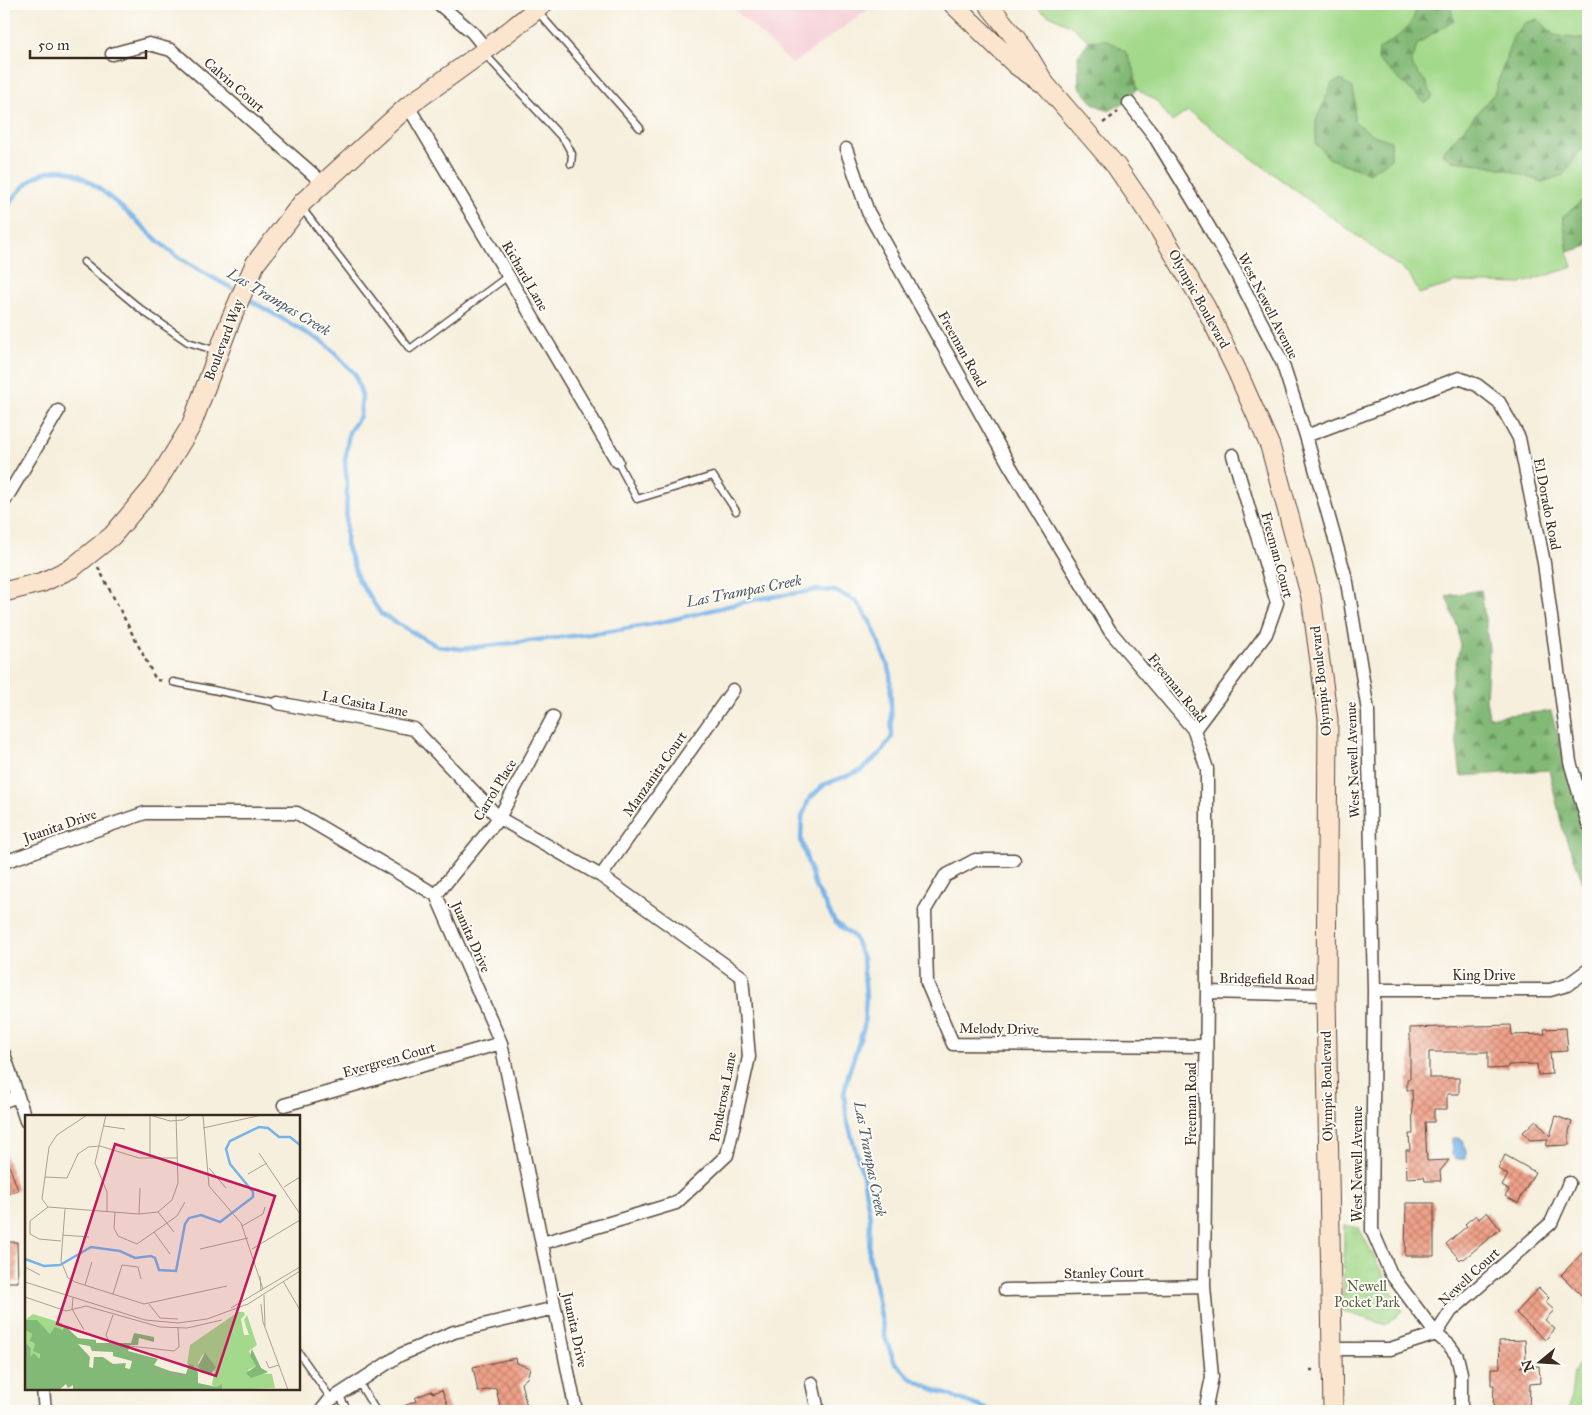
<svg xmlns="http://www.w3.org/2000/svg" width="1592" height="1415" font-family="'IM FELL Great Primer',serif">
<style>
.built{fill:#f6cfd6}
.grass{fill:#a3d98a;stroke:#6f8254}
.forest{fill:url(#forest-firs);stroke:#5e724a}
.park{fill:url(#park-tufts);stroke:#6f8254}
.water{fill:#76b3e8;stroke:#586e83}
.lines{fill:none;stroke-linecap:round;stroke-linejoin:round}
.stream{stroke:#76b3e8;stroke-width:4.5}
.building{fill:url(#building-cross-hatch)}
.lane-casing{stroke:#57483b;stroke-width:9}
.street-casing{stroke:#57483b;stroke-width:15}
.secondary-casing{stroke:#57483b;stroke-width:21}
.path{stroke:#57483b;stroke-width:2.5;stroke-dasharray:4 4;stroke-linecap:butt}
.lane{stroke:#fff;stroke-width:6}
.street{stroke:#fff;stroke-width:12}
.secondary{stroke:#fbe5cf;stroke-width:19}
.labels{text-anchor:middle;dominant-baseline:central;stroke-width:4;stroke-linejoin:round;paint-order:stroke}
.street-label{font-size:14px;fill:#3b2a1e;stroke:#fdfcf7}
.park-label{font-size:14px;fill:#5a5f3e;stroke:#fdfcf7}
.water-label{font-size:15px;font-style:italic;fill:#505a65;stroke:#fdfcf7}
.inset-river{fill:none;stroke:#76b3e8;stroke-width:2.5}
.inset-road{fill:none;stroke:#aba091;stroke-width:1}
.view{fill:#c2185b;fill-opacity:0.15;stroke:#c2185b;stroke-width:2.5}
.inset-edge{fill:none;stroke:#3b2a1e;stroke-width:2.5}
</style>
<defs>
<pattern id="forest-firs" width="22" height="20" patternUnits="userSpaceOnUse" patternTransform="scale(1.25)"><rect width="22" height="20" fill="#82b976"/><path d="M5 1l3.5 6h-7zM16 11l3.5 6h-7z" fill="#6c9760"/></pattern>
<pattern id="park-tufts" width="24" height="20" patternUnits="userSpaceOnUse" patternTransform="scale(1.25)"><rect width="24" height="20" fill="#a3d98a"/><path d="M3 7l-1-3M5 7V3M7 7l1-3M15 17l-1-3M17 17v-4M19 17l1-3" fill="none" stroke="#8dba77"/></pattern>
<pattern id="building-cross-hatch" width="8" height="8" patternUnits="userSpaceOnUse" patternTransform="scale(1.25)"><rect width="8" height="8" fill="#efa189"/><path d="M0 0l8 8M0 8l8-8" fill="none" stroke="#c3836f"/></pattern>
</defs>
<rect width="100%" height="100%" fill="#fdfcf7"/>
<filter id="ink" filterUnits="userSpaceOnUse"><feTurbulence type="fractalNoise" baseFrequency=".02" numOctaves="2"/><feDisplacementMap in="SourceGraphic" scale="10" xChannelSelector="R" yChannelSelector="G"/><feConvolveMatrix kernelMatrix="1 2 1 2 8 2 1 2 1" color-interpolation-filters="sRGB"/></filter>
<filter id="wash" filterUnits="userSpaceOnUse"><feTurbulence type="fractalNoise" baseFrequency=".0096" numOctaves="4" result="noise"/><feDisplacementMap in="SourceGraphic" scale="20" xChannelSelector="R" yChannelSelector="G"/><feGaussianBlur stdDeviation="1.12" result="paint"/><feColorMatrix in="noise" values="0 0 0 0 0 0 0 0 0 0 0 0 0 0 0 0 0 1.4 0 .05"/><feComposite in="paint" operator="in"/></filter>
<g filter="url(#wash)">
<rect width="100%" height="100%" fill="#f6efdd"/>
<path class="built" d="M729 4H876L792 64Z"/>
<path class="grass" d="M1032 4H1588V39H1566L1553 35 1538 19 1514 35 1494 94 1442 153 1508 170 1542 182 1588 144V196L1563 217 1568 252 1573 267 1520 284 1457 282 1419 294 1410 275 1188 111 1172 122 1158 102 1137 89 1134 69 1106 40 1089 41 1072 26 1043 12Z
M1588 1352V1411H1569L1574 1372 1585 1353Z"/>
<path class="forest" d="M1417 4H1450L1454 21 1430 35 1417 45 1411 65 1425 81 1433 97 1425 103 1378 60 1379 49C1396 39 1416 25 1417 4Z
M1538 19 1554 35 1585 40 1588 53V144L1582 149 1563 175 1542 182 1508 170 1482 164 1452 161 1442 153 1494 94 1514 34 1525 23Z
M1106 40 1125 51 1134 69 1137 89 1128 100 1109 111 1094 104 1079 86 1078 56 1089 41Z
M1341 80 1353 88 1355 102 1354 121 1371 134 1391 141V159L1369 173 1330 159 1316 144V121L1332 83Z
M1588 196V246L1568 252 1563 217Z
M1481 590 1489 648 1486 699 1489 717 1551 711 1568 774 1588 773V905L1583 882 1563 830 1549 770 1461 776 1450 690 1460 646 1458 628 1446 596Z"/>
<path class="park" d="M1344 1225 1359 1228 1402 1311 1386 1325 1343 1311Z"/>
<path class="water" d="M1459 1137 1463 1140 1465 1149 1466 1150V1159H1457L1452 1155V1139Z"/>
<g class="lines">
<path class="stream" d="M4 211C18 191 33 171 60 170 92 170 148 236 175 255 195 269 217 279 238 292
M246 298 326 344 355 374 362 396 360 416 349 432 345 461 347 484 346 544 358 579 381 614 437 646 461 649 606 632 658 623 757 599 817 590 835 591 856 601 872 625 890 671 892 737 879 755 860 771 825 784 809 799 802 817 801 840 815 886 835 922 854 937 863 959 866 997 864 1027 848 1075 844 1094 847 1120 863 1176 870 1218 869 1254 885 1337 894 1361 910 1378 930 1388 992 1411"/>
</g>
<g id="blocks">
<path class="building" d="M1511 1025 1512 1035 1545 1034 1544 1029 1566 1028 1568 1051 1550 1052 1552 1074 1538 1075 1537 1064 1508 1065V1068L1488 1069V1052H1429V1078H1459V1094H1447V1109H1434V1122H1425L1427 1161 1449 1160 1440 1171 1441 1181H1425L1424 1177 1407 1178 1406 1150H1410L1409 1134H1413L1412 1090H1407V1079H1410V1028Z
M1556 1116 1572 1122 1569 1131V1145L1546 1146 1548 1139 1530 1140 1523 1132 1536 1120 1550 1136Z
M4 1154H5L18 1190 4 1195Z
M1505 1155 1535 1172 1518 1203 1505 1196 1509 1190 1502 1186 1508 1175 1498 1169Z
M1406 1203H1434V1256H1405Z
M1487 1212 1500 1229 1464 1259 1462 1258 1460 1260 1446 1244 1467 1226 1465 1224 1476 1215 1479 1219Z
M4 1242H17L18 1282H4Z
M1588 1247V1302L1561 1275Z
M1539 1288 1549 1298 1545 1302 1554 1310 1545 1320 1555 1329 1545 1340 1516 1313Z
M1525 1340 1526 1360 1520 1367 1539 1366 1540 1383 1530 1384 1529 1411H1493L1494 1385H1491V1368H1500L1499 1341Z
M516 1358 517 1363 530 1368 527 1378 521 1383 528 1411H501L496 1388 478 1392 473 1367Z
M442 1390 450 1411H392L416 1401 415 1398 419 1396 432 1391V1393Z"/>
</g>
</g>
<g filter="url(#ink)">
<use href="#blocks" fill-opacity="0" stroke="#57483b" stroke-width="1"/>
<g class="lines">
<g class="lane-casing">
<path id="lane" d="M537 11 640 128
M484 53 565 141 572 154 571 164
M301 207 410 349 508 276
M84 262 143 311 188 342 217 351
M617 461 637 499 713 476 736 511
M173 682 278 703
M299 1353 332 1400
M358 1381 376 1411
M339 1395 348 1411"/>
</g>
<g class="street-casing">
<path id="street" d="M439 4 472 32 486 49
M112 54 149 44 171 50 323 183
M1129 103 1153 134 1193 200 1235 271 1282 362 1306 436 1347 582 1368 711 1374 990 1372 1230 1391 1274 1436 1334 1449 1345 1457 1356 1461 1373V1411
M408 106 617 461
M846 149 868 212 1010 466 1110 631 1194 730 1207 769V992L1204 1286 1212 1377 1205 1411
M1306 436 1459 378 1477 385 1499 402 1519 438 1544 563 1570 762 1588 824
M4 502 58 411
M278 703 414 729 499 818 601 876 742 977 749 1057 727 1155 676 1203 543 1243
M1194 730 1266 634 1277 603 1233 455
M1014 860H975L945 876 925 910 927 983 953 1044 1206 1046
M4 862 145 813H297L436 895 501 1043 576 1411
M601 876 733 690
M436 895 499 818 553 717
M1374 990H1550L1567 985 1588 970
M1207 992 1326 995
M4 1054 26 1121
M4 1101 18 1096
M284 1105 501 1043
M1005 1290 1204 1286
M1330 1349H1390L1436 1334 1451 1311 1551 1223 1569 1183
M812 1383 818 1411
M43 1389 45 1411
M321 1411 329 1401 400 1355 454 1332 555 1308"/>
</g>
<g class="secondary-casing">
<path id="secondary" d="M953 4 1016 65 1041 82
M988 4 1024 49 1045 84 1116 166 1158 227 1205 306 1236 369 1270 446 1311 597 1328 719 1326 995 1333 1411
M4 592 43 582 72 568 112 536 155 485 191 426 231 319 255 264 303 202 408 106 483 52 543 4"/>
</g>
<path class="path" d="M1103 123 1118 112
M98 567 156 680 164 681
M1310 1370H1313"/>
<use href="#lane" class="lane"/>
<use href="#street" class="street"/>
<use href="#secondary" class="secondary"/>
</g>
</g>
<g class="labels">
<g class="street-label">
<text transform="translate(234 85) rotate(41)">Calvin Court</text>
<text transform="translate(525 276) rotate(60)">Richard Lane</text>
<text transform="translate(1199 299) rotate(61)">Olympic Boulevard</text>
<text transform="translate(1268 306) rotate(63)">West Newell Avenue</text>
<text transform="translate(224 340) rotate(-69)">Boulevard Way</text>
<text transform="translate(962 349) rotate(61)">Freeman Road</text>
<text transform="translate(1547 504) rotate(79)">El Dorado Road</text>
<text transform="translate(1277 555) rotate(75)">Freeman Court</text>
<text transform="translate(1321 681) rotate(-96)">Olympic Boulevard</text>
<text transform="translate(1177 688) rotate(51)">Freeman Road</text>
<text transform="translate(365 704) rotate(11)">La Casita Lane</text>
<text transform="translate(1353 760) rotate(-92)">West Newell Avenue</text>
<text transform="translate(655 774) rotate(-55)">Manzanita Court</text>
<text transform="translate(495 790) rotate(-59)">Carrol Place</text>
<text transform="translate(60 826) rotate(-19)">Juanita Drive</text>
<text transform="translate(471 937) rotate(66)">Juanita Drive</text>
<text x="1484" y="975">King Drive</text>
<text transform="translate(1267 979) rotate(1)">Bridgefield Road</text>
<text transform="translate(999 1029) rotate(1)">Melody Drive</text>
<text transform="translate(389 1060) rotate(-16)">Evergreen Court</text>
<text transform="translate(1327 1086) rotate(-91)">Olympic Boulevard</text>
<text transform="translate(723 1097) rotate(-79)">Ponderosa Lane</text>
<text transform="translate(1191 1104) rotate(-90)">Freeman Road</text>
<text transform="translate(1357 1164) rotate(-90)">West Newell Avenue</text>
<text transform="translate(1104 1273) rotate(-1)">Stanley Court</text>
<text transform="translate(1469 1277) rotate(-43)">Newell Court</text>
<text transform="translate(575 1330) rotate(78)">Juanita Drive</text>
</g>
<g class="park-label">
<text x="1367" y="1286">Newell<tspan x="1367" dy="16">Pocket Park</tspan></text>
</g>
<g class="water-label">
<text transform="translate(279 302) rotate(31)">Las Trampas Creek</text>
<text transform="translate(744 591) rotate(-11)">Las Trampas Creek</text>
<text transform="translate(870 1159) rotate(79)">Las Trampas Creek</text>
</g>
</g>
<g transform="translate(25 1115)">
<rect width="275" height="275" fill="#f6efdd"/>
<path d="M213 197H219L220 200 216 204 219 220H224L219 205 222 200 232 230 224 236 231 251 223 255 229 262 233 258 247 259 250 273 197 275 187 270 190 251 178 239 173 248 177 258 162 249 165 230ZM8 199 37 208 38 216 25 219 10 205H0ZM0 215 7 219 6 227 10 229 9 234 15 237 14 244 4 242 6 233 0 227Z" fill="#a3d98a"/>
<path d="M0 205H12L25 219 30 212 38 215 39 210 53 223 71 225V228H106L109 218 129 222V227L114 223 113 230H105L103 236 133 244 129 250 145 256 161 259 164 249 168 250 173 258V268L192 272 197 269V275H48V270L43 273 41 269 34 275H3L0 273V227L6 233 5 242 9 238 14 244 15 239 8 236 10 229 5 226 7 219 0 215ZM53 229 65 231 67 236 88 237V241L107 246 105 254 100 253 101 248 88 249 78 242H69L68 253 64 252 65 242ZM227 234 236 253 243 257 226 263 221 258 231 251 225 241ZM180 238 191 252 187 258H177L173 251Z" fill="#82b976" fill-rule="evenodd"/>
<path class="inset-river" d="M0 144 19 151 35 150 66 132 95 136 110 143 126 141 130 143 134 155 151 156 160 109 164 103 176 100 195 107 228 82V77L205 49 201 34 205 26 234 12 243 13 254 22H265L275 30"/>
<path class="inset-road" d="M81 0 70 48 82 77V96M125 0 145 6 158 5 166 0M178 0 184 71 216 108 238 174M125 1V43M79 11 100 14M178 13 237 0M234 38 275 99M184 53 201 73M223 59 242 48M20 62 42 63 53 39 63 32 75 31 114 43H152M259 72 275 62M23 92 114 99 133 97 147 85 153 68 151 0M23 92 17 84 24 32 32 20 62 0M23 92 5 106V119L14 124 36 126M40 94 36 146 43 163 50 167 119 189 202 171M90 97 89 113 93 121 112 129 152 101 160 87M133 97 149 117M114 99 115 73M217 111 238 99 240 92M129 117 145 139M37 120 64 122M175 134 223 123M227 134 275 105M0 152 15 160M235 161 236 176M258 166 275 195M0 167 120 205 153 208 182 204 223 189 275 156M60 170 67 147M88 179 97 150 113 152 116 164M239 180 240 211M0 182 41 196 61 191 135 212 162 213 197 205M48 183 47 194 59 215M124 189 135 203 153 204M236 189 238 207 263 275M206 193 275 152M88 200 81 220 84 227 107 242 120 245 131 257 164 261M67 233 96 230 149 236 154 232 153 213M241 246 244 253 254 250"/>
<path class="view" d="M90 29 250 81 191 261 32 209Z"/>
<rect width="275" height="275" class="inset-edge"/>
</g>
<rect width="1592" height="1415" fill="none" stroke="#fdfcf7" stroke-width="20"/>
<g transform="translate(1540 1362) rotate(252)" stroke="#fdfcf7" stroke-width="4" paint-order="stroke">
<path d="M0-4L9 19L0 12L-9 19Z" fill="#3b2a1e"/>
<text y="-8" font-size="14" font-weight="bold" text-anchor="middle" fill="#3b2a1e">N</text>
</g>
<path d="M30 50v8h116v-8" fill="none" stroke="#3b2a1e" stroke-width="2.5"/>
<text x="38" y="50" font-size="15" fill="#3b2a1e" stroke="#fdfcf7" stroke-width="4" paint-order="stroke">50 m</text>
</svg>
